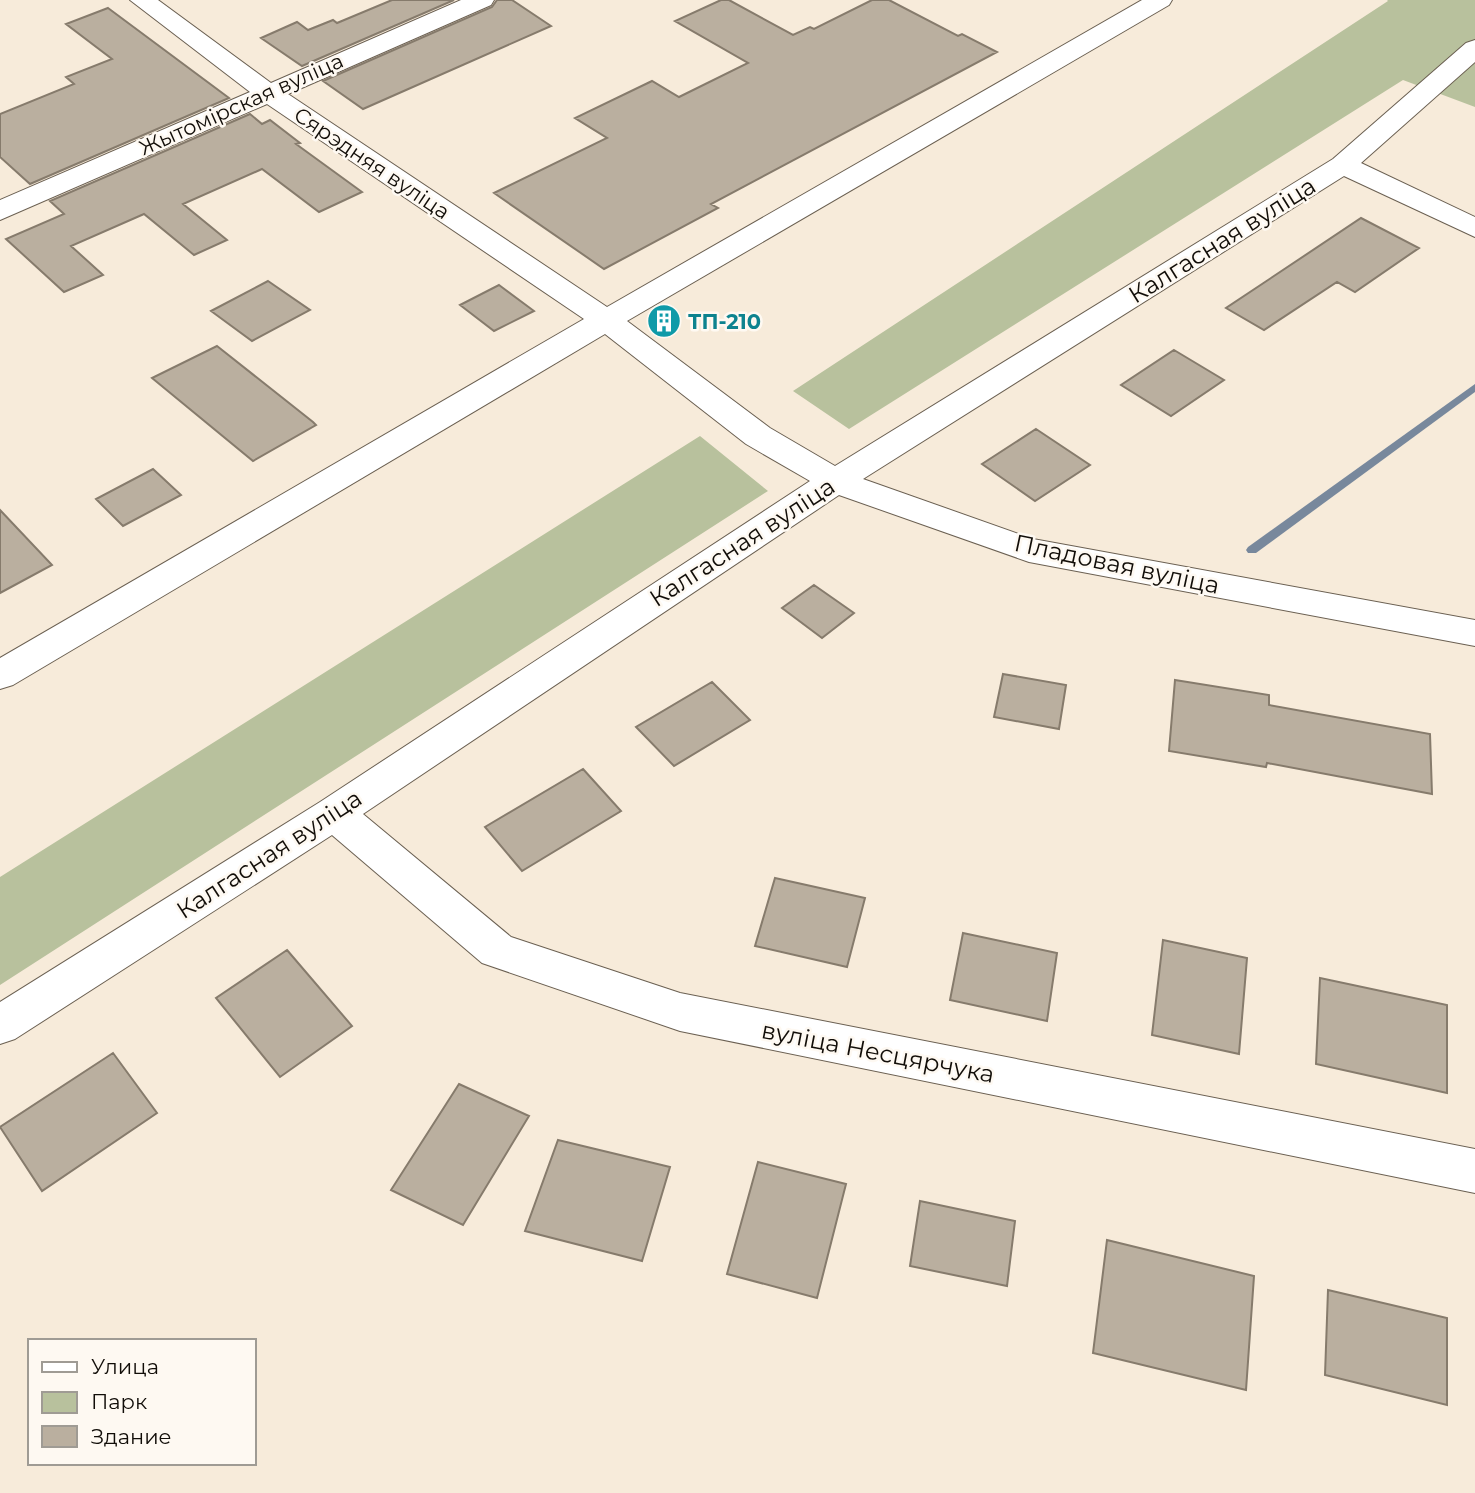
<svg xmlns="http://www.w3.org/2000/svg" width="1475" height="1493" font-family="Montserrat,sans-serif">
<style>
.green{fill:#b8c19d}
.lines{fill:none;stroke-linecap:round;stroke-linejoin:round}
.stream{fill:#78889c;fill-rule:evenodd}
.building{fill:#baaf9f;stroke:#867b6c;stroke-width:2}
.minor-casing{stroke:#6b6052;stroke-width:2}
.minor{fill:#fff;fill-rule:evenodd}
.labels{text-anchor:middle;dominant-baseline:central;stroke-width:5;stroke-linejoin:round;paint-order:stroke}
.far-street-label{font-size:21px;fill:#110d08;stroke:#fef9f2}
.far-culture-label{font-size:21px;font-weight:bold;fill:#0d838f;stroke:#fef9f2;text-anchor:start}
.street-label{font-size:24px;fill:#110d08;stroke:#fef9f2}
</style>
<rect width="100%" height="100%" fill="#f7ebda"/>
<path class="green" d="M1387 0H1475V107L1403 80 849 429 793 391 1388 1Z
M700 436 768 491 0 985V877Z"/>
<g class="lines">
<path class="stream" d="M1475 384V392L1256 553H1248L1246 550 1248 547Z"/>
</g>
<path class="building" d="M392 0H454L302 66 261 38 297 22 308 30 333 20 337 23Z
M497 0H512L551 26 363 109 323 81 492 7Z
M721 0H729L793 35 810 27 814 29 872 0H889L958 36 962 34 997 52 711 204 718 208 604 269 494 193 607 138 575 118 652 81 679 97 748 63 675 21Z
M108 8 229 98 30 184 0 157V114L74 84 66 77 112 59 66 24Z
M250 114 262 124 270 120 300 143 296 144 362 192 319 212 262 169 183 204 227 240 194 255 144 214 71 246 103 275 64 292 6 239 64 214 50 201Z
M1361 218 1419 248 1355 292 1337 282 1264 330 1226 308Z
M268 281 310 310 252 341 211 311Z
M499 285 534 311 494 331 460 305Z
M217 346 313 422 316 425 253 461 152 378Z
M1174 350 1224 380 1171 416 1121 385Z
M1036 429 1090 465 1035 501 982 464Z
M153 469 181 495 123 526 96 499Z
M0 510 52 565 0 593Z
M814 585 854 613 822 638 782 608Z
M1003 674 1066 685 1059 729 994 717Z
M1175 680 1269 695V705L1430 734 1432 794 1267 763 1266 767 1169 751Z
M712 682 750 720 674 766 636 727Z
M583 769 621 811 522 871 485 827Z
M775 878 865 898 847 967 755 946Z
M963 933 1057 953 1047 1021 950 1000Z
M1163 940 1247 958 1239 1054 1152 1035Z
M287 950 352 1026 280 1077 216 998Z
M1320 978 1447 1005V1093L1316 1064Z
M113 1053 157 1113 42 1191 0 1127Z
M459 1084 529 1116 463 1225 391 1190Z
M558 1140 670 1167 642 1261 525 1231Z
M758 1162 846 1184 817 1298 727 1274Z
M920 1201 1015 1221 1007 1286 910 1266Z
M1107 1240 1254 1276 1246 1390 1093 1353Z
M1328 1290 1447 1318V1405L1325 1375Z"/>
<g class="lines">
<g class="minor-casing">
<path id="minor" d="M130 0H158L271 83 461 0H494L491 5 288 94 607 307 1142 0H1172L1169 5 627 321 770 428 835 466 1333 159 1466 43 1475 40V62L1361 163 1475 217V237L1344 176 863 479 1033 539 1475 620V646L1029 562 839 495 363 814 511 937 680 993 1475 1149V1193L680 1031 482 963 332 835 15 1039 0 1044V1002L320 802 810 481 746 444 605 334 13 685 0 689V658L584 319 267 104 0 220V200L250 92Z"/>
</g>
<use href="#minor" class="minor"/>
</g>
<defs>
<g id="building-disc" transform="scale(1.75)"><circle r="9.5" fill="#0f9aa8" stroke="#fef9f2"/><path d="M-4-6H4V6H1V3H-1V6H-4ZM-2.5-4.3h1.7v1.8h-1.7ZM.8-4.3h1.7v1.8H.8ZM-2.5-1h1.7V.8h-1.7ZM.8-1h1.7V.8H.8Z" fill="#fff"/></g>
</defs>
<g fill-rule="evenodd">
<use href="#building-disc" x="664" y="321"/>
</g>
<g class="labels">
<g class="far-street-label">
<text transform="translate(241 104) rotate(-24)">Жытомірская вуліца</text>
<text transform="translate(372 163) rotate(34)">Сярэдняя вуліца</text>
</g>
<g class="far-culture-label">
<text x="688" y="321">ТП-210</text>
</g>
<g class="street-label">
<text transform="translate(1222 240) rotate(-32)">Калгасная вуліца</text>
<text transform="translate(742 542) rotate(-33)">Калгасная вуліца</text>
<text transform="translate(1117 564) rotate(12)">Пладовая вуліца</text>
<text transform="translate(269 854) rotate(-33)">Калгасная вуліца</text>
<text transform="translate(878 1052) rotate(11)">вуліца Несцярчука</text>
</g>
</g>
<rect x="28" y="1339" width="228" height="126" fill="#fef9f2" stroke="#9f9b94" stroke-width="2"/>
<rect x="42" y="1362" width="35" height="10" fill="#ffffff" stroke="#9f9b94" stroke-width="2"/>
<text x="91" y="1374" font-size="21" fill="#110d08">Улица</text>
<rect x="42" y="1392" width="35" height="21" fill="#b8c19d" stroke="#9f9b94" stroke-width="2"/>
<text x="91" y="1409" font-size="21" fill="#110d08">Парк</text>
<rect x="42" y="1426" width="35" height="21" fill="#baaf9f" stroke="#9f9b94" stroke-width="2"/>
<text x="91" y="1444" font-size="21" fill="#110d08">Здание</text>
</svg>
